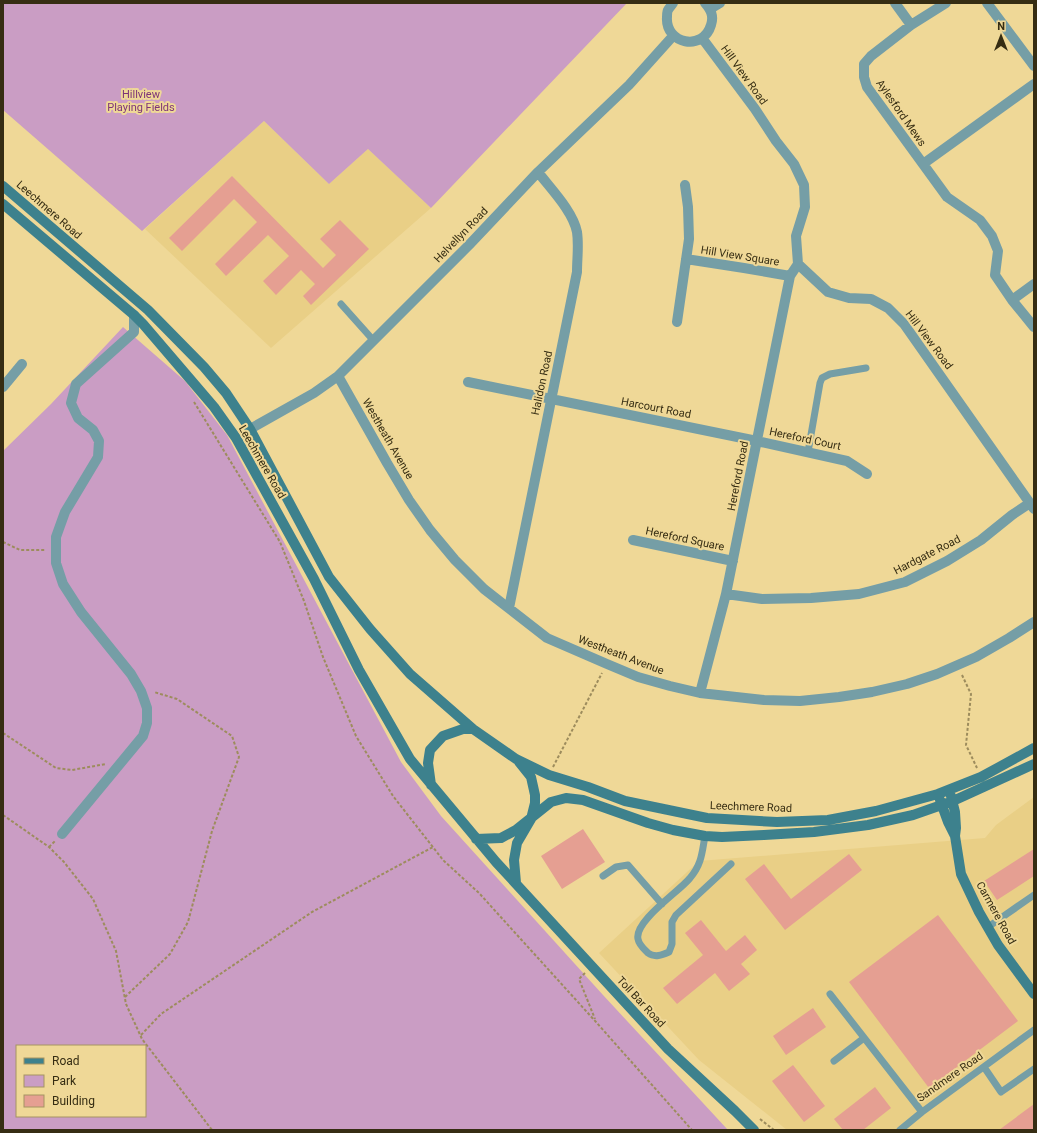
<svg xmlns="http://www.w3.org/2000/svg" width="1037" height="1133" font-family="Roboto,sans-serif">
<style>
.built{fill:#e9cf86}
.green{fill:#ca9dc4;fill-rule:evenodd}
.building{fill:#e59f92}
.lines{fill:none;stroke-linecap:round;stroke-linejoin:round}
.path{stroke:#9d8c5d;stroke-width:2;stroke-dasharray:3 2;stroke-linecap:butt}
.lane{stroke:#759ea6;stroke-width:7}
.street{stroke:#759ea6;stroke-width:10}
.secondary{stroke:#3d818d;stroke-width:10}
.labels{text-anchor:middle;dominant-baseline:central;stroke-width:4;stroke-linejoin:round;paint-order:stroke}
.street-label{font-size:11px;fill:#362d13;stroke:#efd897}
.park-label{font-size:11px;fill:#7d3478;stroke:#efd897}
</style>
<rect width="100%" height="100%" fill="#efd897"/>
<path class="built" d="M264 121 329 184 368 149 431 208 271 348 145 229Z
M1034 797V1130H787L699 1060 599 953 699 861 985 838 996 825Z"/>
<path class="green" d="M3 3H627L431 208 368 149 329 184 264 121 142 231 3 110Z
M123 327 185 381 227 435 401 762 441 816 603 995 728 1130H3V451L51 404ZM17 1046H145V1116H17Z"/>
<path class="building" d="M232 176 323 268 336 255 320 239 340 220 369 249 311 305 303 296 315 284 301 270 276 295 263 281 289 256 268 235 226 276 215 264 257 222 234 199 182 251 169 238Z
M583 829 605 862 562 889 541 856Z
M1034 849V876L997 900 984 881Z
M849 854 862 870 785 930 745 879 764 864 791 899Z
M938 915 1018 1021 929 1088 849 982Z
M701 920 726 951 745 935 757 950 741 964 750 974 729 991 715 973 677 1004 663 988 703 955 685 933Z
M813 1008 826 1027 786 1055 773 1036Z
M793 1065 825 1106 804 1122 772 1081Z
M875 1087 891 1108 863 1130H843L834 1119Z
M1034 1104V1130H999Z"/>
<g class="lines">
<path class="path" d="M194 402 280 542 304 601 323 657 356 736 393 796 443 860 479 893 596 1022 692 1130
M3 542 20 550H46
M962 675 971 694 966 745 977 768
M3 733 56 768 72 770 106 764
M553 767 602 673
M3 815 49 847 64 862 93 899 116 951 126 1004 142 1039 212 1130
M49 847 55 841
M585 973 579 979 595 1019
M125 997 170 954 188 922 212 831 239 757 232 736 177 699 154 692
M141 1035 161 1014 312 912 433 847
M760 1119 774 1130"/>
<path class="lane" d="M341 304 374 341
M808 452 820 383 822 378 830 374 866 368
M705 836C702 852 702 864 690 878 680 891 634 921 638 939 639 945 644 949 648 953 655 958 662 955 669 952L672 944V922L676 915 731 864
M603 876 616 867 628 865 662 904
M988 927 1034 895
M830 994 922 1112 1034 1030
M834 1061 864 1038
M984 1067 1001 1092 1034 1069
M900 1130 922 1112"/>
<path class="street" d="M673 3C672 5 669 8 668 10 667 11 667 16 667 17 665 44 703 52 711 25 714 16 711 10 705 3
M895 3 911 25
M946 3 911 25 871 56 864 64V77L867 87 947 197 980 220 992 236 998 251 995 275 1012 300 1034 327
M987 3 1034 66
M710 9 720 3
M702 38 755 109 776 141 794 164 804 185 805 207 796 236 798 264 828 292 849 298 871 299 888 308 904 324 1034 509
M923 164 1034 84
M686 259 744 268 790 276
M1012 300 1034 284
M677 322 689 239 688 207 685 185
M338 376 387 463 409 500 430 530 455 560 484 589 547 638 607 664 638 677 670 686 700 693 764 700 800 701 839 697 872 692 907 684 937 674 976 657 1009 638 1034 622
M468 382 757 441 847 461 867 474
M3 387 22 364
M250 429 314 393 338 376 469 245 538 172 629 85 673 36
M633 540 733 561
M726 594 762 599 811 598 859 594 905 582 947 561 981 540 1012 515 1030 503
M509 608 577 272C577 259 579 245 577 232 573 211 550 188 538 172
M700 693 726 594 790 276 798 264
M62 834 143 736 147 723V708L141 691 131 674 81 612 63 584 56 563V537L65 512 98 457 99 441 93 430 78 418 71 403 76 384 134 332V315"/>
<path class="secondary" d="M3 186 148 310 204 367 226 393 250 429 329 577 370 629 410 674 473 729 516 759 549 775 588 787 625 801 707 818 777 822 828 820 876 811 938 794 981 777 1034 748
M3 204 134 315 143 324 214 407 236 438 314 579 359 670 410 759 496 862 668 1049 735 1111 754 1130
M431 785 428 763 430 750 443 736 463 729H473
M951 796 955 812 956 828 955 836 961 874 979 912 998 945 1034 994
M940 800 948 822 955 836
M476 839 501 838 516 830 551 802 566 798 583 800 648 823 673 830 705 836 722 837 764 835 814 832 868 825 913 815 953 801 1034 764
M516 883 514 860 517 843 531 819 535 803V795L531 777 519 762"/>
</g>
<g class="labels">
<g class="street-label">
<text transform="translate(744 75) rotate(54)">Hill View Road</text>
<text transform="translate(901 113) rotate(55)">Aylesford Mews</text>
<text transform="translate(49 210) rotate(41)">Leechmere Road</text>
<text transform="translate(461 235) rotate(-46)">Helvellyn Road</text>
<text transform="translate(740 256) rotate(9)">Hill View Square</text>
<text transform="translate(929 340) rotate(53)">Hill View Road</text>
<text transform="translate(542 383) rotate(-78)">Halidon Road</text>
<text transform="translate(656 408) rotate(11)">Harcourt Road</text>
<text transform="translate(388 439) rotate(60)">Westheath Avenue</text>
<text transform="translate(805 439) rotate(12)">Hereford Court</text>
<text transform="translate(262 462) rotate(60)">Leechmere Road</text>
<text transform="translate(738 476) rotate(-79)">Hereford Road</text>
<text transform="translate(685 539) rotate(12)">Hereford Square</text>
<text transform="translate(927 555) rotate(-27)">Hardgate Road</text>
<text transform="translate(621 655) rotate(21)">Westheath Avenue</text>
<text transform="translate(751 807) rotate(2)">Leechmere Road</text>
<text transform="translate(996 913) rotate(61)">Carmere Road</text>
<text transform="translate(641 1002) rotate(47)">Toll Bar Road</text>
<text transform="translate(950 1077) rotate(-35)">Sandmere Road</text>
</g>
<g class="park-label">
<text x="141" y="94">Hillview<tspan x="141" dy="13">Playing Fields</tspan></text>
</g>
</g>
<rect width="1037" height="1133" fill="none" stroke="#362d13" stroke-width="8"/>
<rect x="16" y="1045" width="130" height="72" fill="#efd897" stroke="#a59462"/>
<rect x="24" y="1058" width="20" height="6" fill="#3d818d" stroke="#a59462"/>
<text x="52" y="1065" font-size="12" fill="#362d13">Road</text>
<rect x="24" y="1075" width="20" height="12" fill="#ca9dc4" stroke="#a59462"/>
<text x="52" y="1085" font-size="12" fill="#362d13">Park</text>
<rect x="24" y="1095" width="20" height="12" fill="#e59f92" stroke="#a59462"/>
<text x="52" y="1105" font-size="12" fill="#362d13">Building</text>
<g transform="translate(1001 36)" stroke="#efd897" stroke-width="3" paint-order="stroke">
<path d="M0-3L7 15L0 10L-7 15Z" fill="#362d13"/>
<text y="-6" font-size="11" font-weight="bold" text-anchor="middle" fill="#362d13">N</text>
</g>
</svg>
